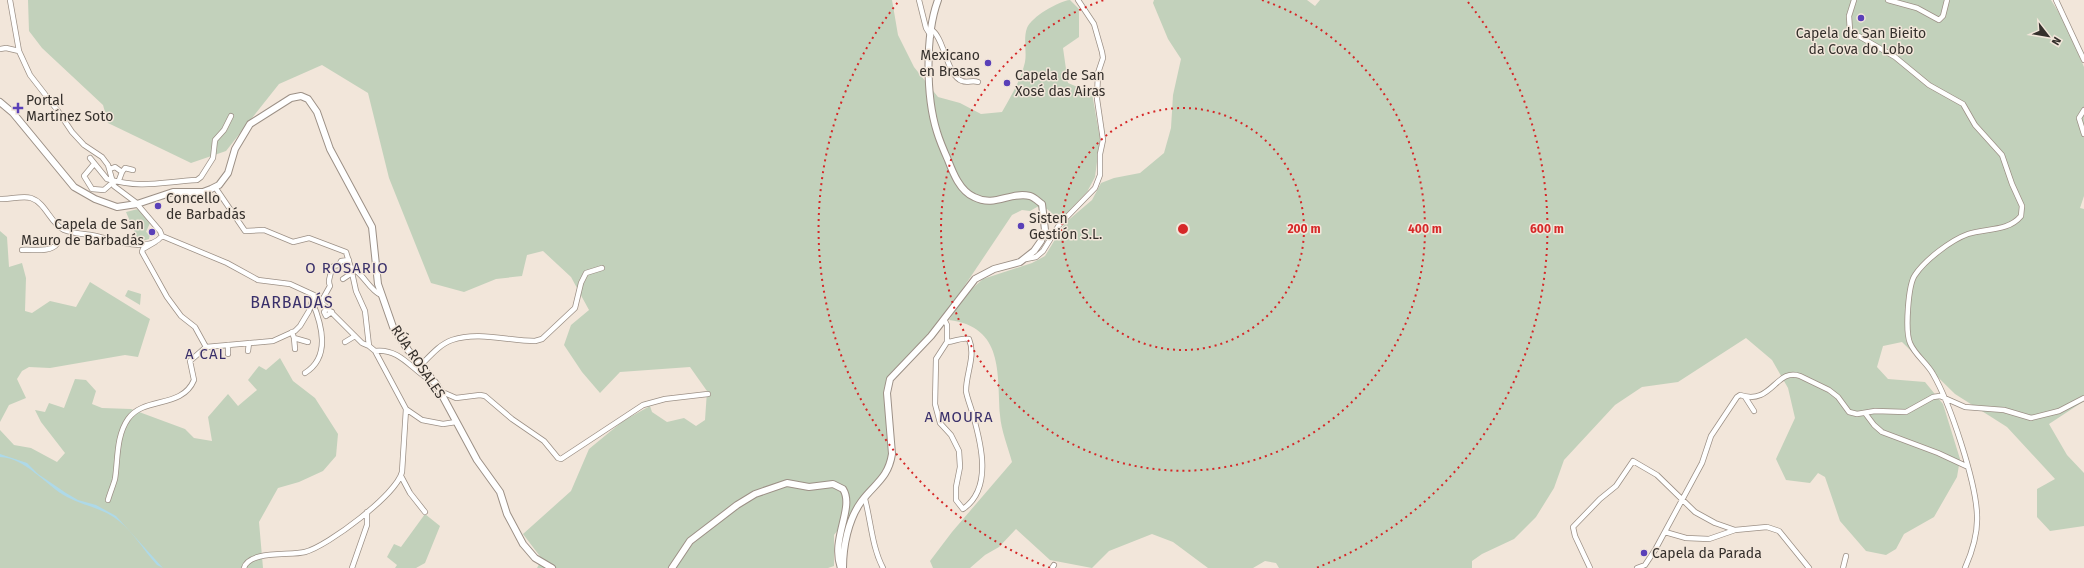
<svg xmlns="http://www.w3.org/2000/svg" width="2084" height="568" font-family="'Fira Sans',sans-serif">
<style>
.green{fill:#c2d1bb}
.water{fill:#aed9e8}
.lines{fill:none;stroke-linecap:round;stroke-linejoin:round}
.minor-casing{stroke:#9c9086;stroke-width:6}
.tertiary-casing{stroke:#9c9086;stroke-width:8}
.minor{stroke:#fff;stroke-width:4.5}
.tertiary{stroke:#fff;stroke-width:6}
.ring{fill:none;stroke:#d62828;stroke-width:2;stroke-dasharray:2 4}
.poi-dot{fill:#5a40b8;stroke:#f2e6da;stroke-width:1.5}
.labels{text-anchor:middle;dominant-baseline:central;stroke-width:3;stroke-linejoin:round;paint-order:stroke}
.poi-label{font-size:14px;fill:#35302c;stroke:#f2e6da;text-anchor:start}
.street-label{font-size:14px;fill:#35302c;stroke:#f2e6da}
.neighbourhood-label{font-size:15px;letter-spacing:1px;fill:#392f6a;stroke:#f2e6da}
.quarter-label{font-size:16px;letter-spacing:1px;fill:#392f6a;stroke:#f2e6da}
.centre{fill:#d62828;stroke:#f2e6da;stroke-width:2}
.ring-label{font-size:12px;text-anchor:middle;font-weight:bold;fill:#d62828;stroke:#f2e6da;stroke-width:3;stroke-linejoin:round;paint-order:stroke}
</style>
<rect width="100%" height="100%" fill="#f2e6da"/>
<path class="green" d="M28 0H892L898 35 914 67 938 97 960 103 981 114 1002 112C1011 96 1021 80 1025 62 1027 51 1023 39 1027 28 1031 17 1059 1 1070 0L1079 9V37L1063 48 1068 83 1092 93 1100 139 1095 177 1087 192 1060 220 1047 209 1037 207 1030 211 1022 210 1012 215 941 321 889 375 884 388 890 454 885 470 834 535V566L828 568H537L542 559 523 534 571 491 589 449 623 421 650 406 652 412 667 422 684 418 696 426 705 420 707 391 690 367 620 372 600 393 582 372 564 345 571 325 589 310 571 277 543 251 527 255 522 276 496 279 464 292 431 283 389 178 368 93 322 65 279 84 226 151 191 163 108 123 103 105 42 48 29 31Z
M1154 0H1307L1315 6 1320 0H2051L2064 21 2084 67V196L2080 208 2084 209V401L2049 424 2067 455 2084 473V526L2050 531 2037 517V489L2055 479 2007 427 1955 394 1902 342 1883 346 1877 367 1888 379 1925 382 1943 404 1960 459 1957 477 1934 517 1904 534 1896 549 1886 555 1866 551 1840 521 1825 477 1818 473 1810 483 1786 480 1776 459 1795 418 1788 388 1772 360 1746 338 1678 382 1642 387 1615 405 1564 460 1554 488 1536 517 1514 539 1482 554 1472 561V568H1279L1276 563 1265 561 1253 568H1208L1173 542 1152 534 1109 551 1092 568 1050 560 1016 529 999 547 985 555 970 568H933L930 561 952 532 1012 462C1008 447 1001 430 1000 415 997 373 1004 327 949 320L966 294 983 279 1032 263 1045 256 1065 223 1092 200 1101 183 1114 178 1140 173 1164 153 1171 128 1173 95 1181 59 1168 39 1153 3Z
M138 209 150 223 146 232 150 234 149 239 139 242 126 212Z
M0 231 7 237 9 267 22 263 26 278 25 311 32 313 50 301 76 307 90 282 150 319 138 357 125 355 50 368 29 367 22 371 17 379 26 398 9 405 0 422Z
M128 290 141 294 140 305 125 296Z
M280 358 293 381 315 398 338 434 336 456 323 471 299 482 278 488 259 522 263 568H0V430L14 445 31 448 57 462 65 453 41 422 35 410 45 412 49 403 64 408 75 379 86 380 96 391 92 404 102 408 131 409 185 429 194 438 212 441 208 417 228 394 238 406 257 390 248 380 259 366 266 370Z
M425 514 440 526 425 563 416 568H395L397 565 387 557 394 544 401 547Z"/>
<path class="water" d="M0 454 27 463 38 474 66 493 78 500 96 505 116 516 163 568 157 565C144 551 134 533 119 521 103 508 84 506 67 497 45 485 26 458 0 457Z"/>
<g class="lines">
<g class="minor-casing">
<path id="minor" d="M10 0 19 51
M919 0 926 28 931 36
M1854 0 1849 16 1850 31 1895 57 1929 85 1963 104 1975 125 2002 155 2012 184 2022 206 2021 216C2008 232 1985 228 1968 234 1951 240 1925 260 1915 275 1908 285 1905 331 1910 343 1915 355 1927 363 1933 374 1950 403 1976 482 1977 515 1978 532 1972 552 1965 568
M1888 0 1917 8 1939 20 1943 16 1947 0
M2056 0 2084 60
M932 30C944 38 947 76 962 81 967 83 973 80 978 82
M0 49 6 48 19 51 30 75 58 111 72 132 84 145 102 157 108 165 114 186 138 204
M2084 110 2079 118 2084 134
M90 158 107 179C143 189 161 182 197 180L201 177 213 158 215 140 224 130 231 116
M94 164 84 176 92 189 104 190 112 183
M110 169 115 167 122 172 119 180
M122 172 125 168 133 170
M215 187 245 231 264 230 293 242 309 238 346 252 351 268C362 271 369 290 381 295
M0 199C10 200 22 195 31 198 46 203 50 223 64 230 71 233 83 234 91 235 110 238 147 255 162 236L160 231 137 204
M162 236 227 263 258 280 290 284 314 295 362 343 369 346
M155 242 143 249 142 252 167 297 181 316 195 327 206 347
M22 250C32 249 50 253 57 244
M1026 259 1036 257 1043 251 1059 225 1095 188 1100 175V154L1103 140 1097 99 1098 73 1103 58 1102 52 1094 24 1078 0
M351 268 356 291 365 311 369 346 375 351 406 409 422 420 443 424 456 422
M343 279 352 273
M321 302 330 286C328 281 329 281 330 276 332 269 329 266 339 265L341 261 349 260
M327 308 324 312 326 316 332 312
M944 319 947 325V342L936 359 935 404 940 423 951 435 959 451 960 467 956 487V500L963 509C993 489 981 443 973 415 971 407 967 398 966 391 966 373 976 356 969 339 961 337 955 342 947 342
M292 332 294 338 308 342
M294 338 295 349
M345 342 355 336
M228 345V354
M248 351 249 343
M375 351C401 348 412 371 433 382
M421 365C430 356 440 344 452 340 478 331 509 341 535 341L542 339 575 308 581 283 586 273 602 268
M305 373C331 357 322 325 312 301
M440 391 456 398 480 395 485 396 512 419 544 441 558 458 561 459 643 405 665 399 708 394
M1745 397 1754 411
M1865 413 1874 425 1882 432 1938 453 1966 466
M401 476 410 493 425 512
M865 499C871 522 872 547 883 568
M108 500C110 493 113 486 115 479 118 460 116 436 128 419 144 396 182 409 194 380L190 361 206 347 273 341 295 331 300 326 309 311 314 295
M1665 532 1686 538 1709 539 1735 530
M244 568C249 550 290 556 305 552 328 546 397 494 402 472L406 409
M352 568 367 525V512
M1052 568 1054 565
M1590 568 1575 536 1573 527 1600 499 1616 486 1633 461 1657 475 1695 512 1715 523 1735 530 1767 527 1779 531 1809 568
M1637 568 1645 565 1655 550 1702 463 1711 436 1737 397 1740 395C1772 406 1776 367 1800 376L1829 390 1838 397 1849 412 1857 414 1875 411 1906 412 1933 397 1940 396 1965 407 2004 410 2031 418 2059 411 2084 398
M1843 568 1846 556"/>
</g>
<g class="tertiary-casing">
<path id="tertiary" d="M0 102 13 113 74 187 95 199 117 207 137 204 173 192H203L211 189 219 185 228 173 235 149 250 124 291 98 301 96 308 99 317 112 330 149 372 227 378 284 393 327 408 350 436 384 477 460 500 492 507 514 523 544 535 558 552 568
M672 568 690 541 737 505 755 494 787 483 809 487 833 484 843 489C855 508 830 539 841 568
M843 568C843 547 848 520 861 502 874 484 888 479 892 454L887 393 890 379 931 336 975 279 994 269 1020 262 1034 251 1041 241 1045 230 1042 204C1039 202 1034 197 1030 196 1010 191 995 208 974 197 960 191 953 173 948 160 944 151 940 142 937 132 926 97 925 35 938 0"/>
</g>
<use href="#minor" class="minor"/>
<use href="#tertiary" class="tertiary"/>
</g>
<g class="ring">
<circle cx="1183" cy="229" r="121"/>
<path d="M1262 0A242 242 0 1 1 1104 0"/>
<path d="M1050 568A364 364 0 0 1 898 2M1468 2A364 364 0 0 1 1316 568"/>
</g>
<g class="poi-dot">
<circle cx="1861" cy="18" r="4"/>
<circle cx="988" cy="63" r="4"/>
<circle cx="1007" cy="83" r="4"/>
<path d="M16 102h4v4h4v4h-4v4h-4v-4h-4v-4h4z"/>
<circle cx="158" cy="206" r="4"/>
<circle cx="1021" cy="226" r="4"/>
<circle cx="152" cy="232" r="4"/>
<circle cx="1644" cy="553" r="4"/>
</g>
<g class="labels">
<g class="poi-label">
<text x="1861" y="33" text-anchor="middle">Capela de San Bieito<tspan x="1861" dy="16">da Cova do Lobo</tspan></text>
<text x="980" y="55" text-anchor="end">Mexicano<tspan x="980" dy="16">en Brasas</tspan></text>
<text x="1015" y="75">Capela de San<tspan x="1015" dy="16">Xosé das Airas</tspan></text>
<text x="26" y="100">Portal<tspan x="26" dy="16">Martínez Soto</tspan></text>
<text x="166" y="198">Concello<tspan x="166" dy="16">de Barbadás</tspan></text>
<text x="1029" y="218">Sisten<tspan x="1029" dy="16">Gestión S.L.</tspan></text>
<text x="144" y="224" text-anchor="end">Capela de San<tspan x="144" dy="16">Mauro de Barbadás</tspan></text>
<text x="1652" y="553">Capela da Parada</text>
</g>
<g class="street-label">
<text transform="translate(418 362) rotate(56)">RÚA ROSALES</text>
</g>
<g class="neighbourhood-label">
<text x="347" y="268">O ROSARIO</text>
<text x="206" y="354">A CAL</text>
<text x="959" y="417">A MOURA</text>
</g>
<g class="quarter-label">
<text x="292" y="302">BARBADÁS</text>
</g>
</g>
<circle cx="1183" cy="229" r="6" class="centre"/>
<g class="ring-label">
<text x="1304" y="233">200 m</text>
<text x="1425" y="233">400 m</text>
<text x="1547" y="233">600 m</text>
</g>
<g transform="translate(2048 36) rotate(121)" stroke="#f2e6da" stroke-width="3" paint-order="stroke">
<path d="M0-3L7 15L0 10L-7 15Z" fill="#35302c"/>
<text y="-6" font-size="11" font-weight="bold" text-anchor="middle" fill="#35302c">N</text>
</g>
</svg>
